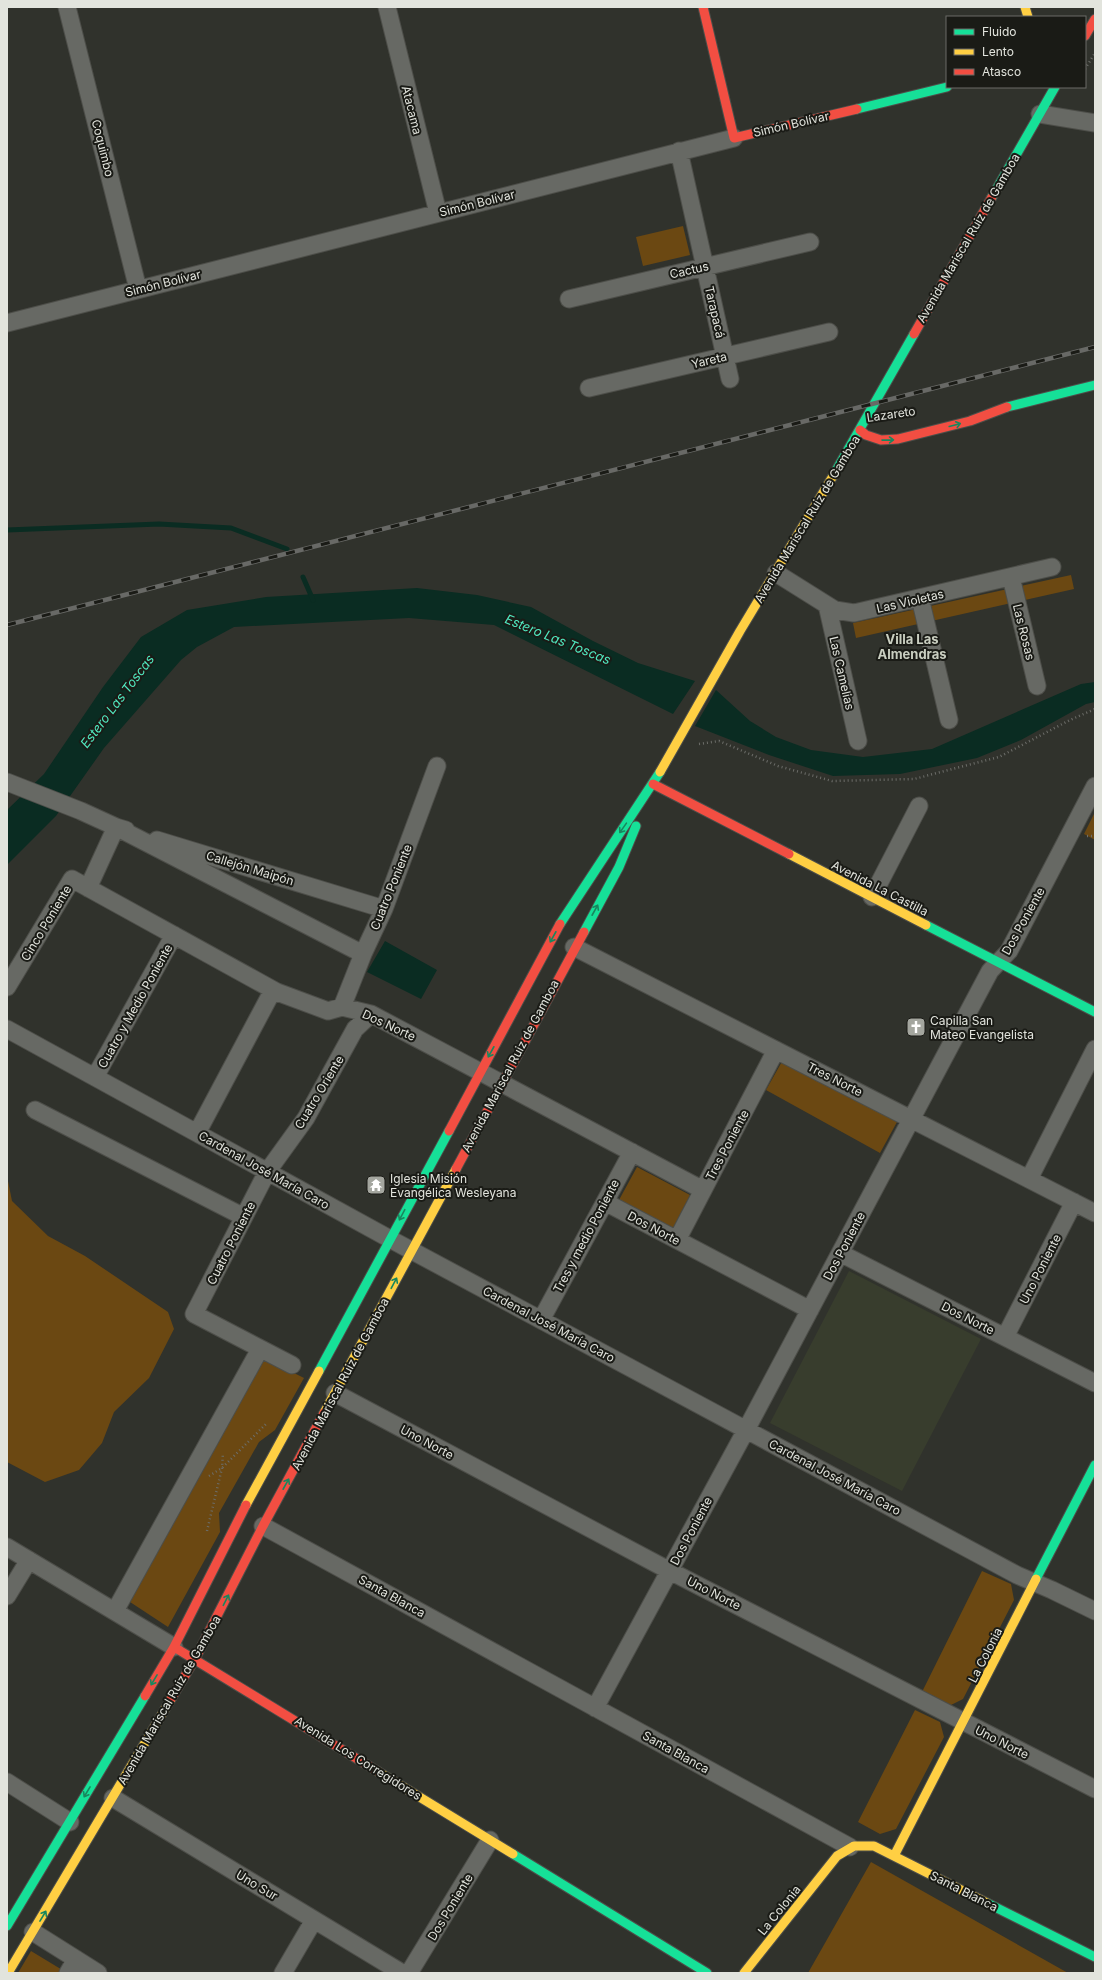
<svg xmlns="http://www.w3.org/2000/svg" width="1102" height="1980" font-family="Inter,sans-serif">
<style>
.built{fill:#383d2d}
.green{fill:#6b4812}
.water{fill:#0a2c22}
.lines{fill:none;stroke-linecap:round;stroke-linejoin:round}
.stream{stroke:#0a2c22;stroke-width:5}
.street-casing{stroke:#4d4e49;stroke-width:19}
.fast-casing{stroke:#4d4e49;stroke-width:11}
.slow-casing{stroke:#4d4e49;stroke-width:11}
.jam-casing{stroke:#4d4e49;stroke-width:11}
.path{stroke:#6c6d69;stroke-width:2.5;stroke-dasharray:1 3;stroke-linecap:butt}
.street{stroke:#676964;stroke-width:17}
.fast{stroke:#16e098;stroke-width:9}
.slow{stroke:#ffcf43;stroke-width:9}
.jam{stroke:#f24e42;stroke-width:9}
.rail-casing{stroke:#686966;stroke-width:4.5}
.rail{stroke:#1a1b16;stroke-width:3;stroke-dasharray:9;stroke-linecap:butt}
.oneway{stroke:#18875e}
.labels{text-anchor:middle;dominant-baseline:central;stroke-width:4;stroke-linejoin:round;paint-order:stroke}
.street-label{font-size:12px;fill:#e2e4dd;stroke:#1a1b16}
.poi-label{font-size:12px;fill:#e2e4dd;stroke:#1a1b16;text-anchor:start}
.water-label{font-size:13px;font-style:italic;fill:#50eac1;stroke:#1a1b16}
.neighbourhood-label{font-size:13px;font-weight:bold;fill:#c9cec0;stroke:#1a1b16}
</style>
<rect width="100%" height="100%" fill="#30322c"/>
<path class="built" d="M849 1271 981 1339 902 1491 770 1423Z"/>
<path class="green" d="M683 226 690 255 643 266 636 237Z
M1071 575 1074 589 856 638 853 623Z
M1095 812V840L1084 834Z
M784 1058 897 1122 880 1153 766 1090Z
M637 1167 690 1195 673 1228 619 1200Z
M7 1176 12 1201 48 1236 85 1256 168 1312 174 1329 149 1378 114 1412 102 1443 79 1470 45 1482 7 1462Z
M264 1358 304 1378 275 1430 259 1442 219 1513 220 1532 168 1627 127 1600Z
M982 1571 1011 1584 1014 1600 963 1699 951 1705 921 1694Z
M915 1710 940 1722 944 1737 896 1829 880 1834 858 1822Z
M871 1862 1068 1973H808Z
M31 1951 64 1971 63 1973H18Z"/>
<path class="water" d="M417 588 477 595 531 607 593 641 638 663 695 681 673 714 494 625 409 618 234 627 197 647 181 660 104 748 56 816 7 865V810L44 774 103 687 141 637 187 610 266 597Z
M1095 682V702L1086 704 1021 740 977 758 900 774 833 776 769 755 695 726 716 690 750 721 776 737 811 750 863 757 932 749 1081 684Z
M385 941 437 970 421 999 367 972Z"/>
<g class="lines">
<path class="stream" d="M7 530 159 524 231 528 287 549
M303 577 313 600"/>
<g class="street-casing">
<path id="street" d="M67 7 138 289
M387 7 438 213
M1040 114 1095 123
M679 151 730 379
M569 299 810 242
M7 323 734 138
M589 388 829 332
M776 573 835 610 854 613 1052 567
M1011 577 1037 686
M920 598 949 720
M827 605 858 741
M7 782 81 811 116 827 363 954
M157 840 384 909
M88 888 116 827 126 830
M872 897 919 806
M574 947 1095 1213
M7 987 72 879 277 992 328 1011 342 1007 371 1014 703 1190
M342 1007 363 954 384 909 437 766
M7 1029 390 1239 1017 1575 1052 1590 1095 1611
M95 1077 174 935
M35 1110 244 1217
M197 1133 273 990
M1029 1179 1095 1049
M605 1202 810 1310
M677 1240 776 1050
M840 1253 1095 1383
M541 1320 632 1152
M1005 1337 1074 1202
M292 1365 194 1314 267 1172 306 1118 355 1029 371 1014
M335 1393 670 1571 1095 1789
M263 1526 850 1847
M7 1547 174 1647
M7 1596 29 1560
M115 1611 260 1349
M595 1708 746 1430 990 971 1009 951 1095 786
M7 1782 70 1822
M113 1798 402 1973
M33 1932 98 1973
M68 1973 76 1959
M283 1973 314 1920
M409 1973 490 1840"/>
</g>
<g class="fast-casing">
<path id="fast" d="M857 109 947 87
M992 197 1055 87
M1007 407 1095 385
M833 476 914 334
M560 924 660 772
M926 925 1095 1012
M584 932 619 867 636 826
M319 1371 449 1131
M1036 1579 1095 1465
M513 1854 707 1973
M987 1903 1095 1957
M7 1926 145 1696"/>
</g>
<g class="slow-casing">
<path id="slow" d="M1025 7 1028 17
M660 772 740 631 833 476
M789 854 926 925
M324 1413 456 1169
M246 1505 319 1371
M377 1771 513 1854
M894 1856 1036 1579
M8 1973 171 1699
M744 1973 837 1856 854 1846H874L987 1903"/>
</g>
<g class="jam-casing">
<path id="jam" d="M703 7 734 138 857 109
M1085 36 1095 19
M914 334 992 197
M860 430 866 435 881 440 898 439 970 421 1007 407
M653 784 789 854
M449 1131 560 924
M456 1169 584 932
M174 1647 377 1771
M145 1696 174 1647 246 1505
M171 1699 195 1659 263 1526 324 1413"/>
</g>
<path class="path" d="M1085 69 1095 53
M699 744 719 741 778 766 832 781 914 779 999 757 1070 720 1095 709
M1087 836H1095
M209 1476 222 1468 267 1423
M207 1531 222 1468 223 1453"/>
<use href="#street" class="street"/>
<use href="#fast" class="fast"/>
<use href="#slow" class="slow"/>
<use href="#jam" class="jam"/>
<g class="rail-casing">
<path id="rail" d="M7 625 1095 347"/>
</g>
<use href="#rail" class="rail"/>
</g>
<defs><path id="oneway-shaft" d="M-6 0H5M1.5-3L5.5 0L1.5 3" fill="none" stroke-width="1.6" stroke-linecap="round" stroke-linejoin="round"/></defs>
<g class="oneway">
<use href="#oneway-shaft" transform="translate(955 425) rotate(-15)"/>
<use href="#oneway-shaft" transform="translate(888 440) rotate(-1)"/>
<use href="#oneway-shaft" transform="translate(623 828) rotate(125)"/>
<use href="#oneway-shaft" transform="translate(595 910) rotate(-61)"/>
<use href="#oneway-shaft" transform="translate(553 937) rotate(119)"/>
<use href="#oneway-shaft" transform="translate(491 1052) rotate(119)"/>
<use href="#oneway-shaft" transform="translate(402 1215) rotate(118)"/>
<use href="#oneway-shaft" transform="translate(394 1283) rotate(-62)"/>
<use href="#oneway-shaft" transform="translate(286 1484) rotate(-61)"/>
<use href="#oneway-shaft" transform="translate(226 1600) rotate(-63)"/>
<use href="#oneway-shaft" transform="translate(154 1680) rotate(121)"/>
<use href="#oneway-shaft" transform="translate(87 1792) rotate(121)"/>
<use href="#oneway-shaft" transform="translate(43 1916) rotate(-59)"/>
</g>
<defs>
<g id="church-square" transform="scale(1)"><rect x="-9" y="-9" width="18" height="18" rx="4" fill="#a4a69f" stroke="#1a1b16"/><path d="M-1.2-6h2.4v3.5h3.3v2.4h-3.3V6h-2.4V-.1h-3.3v-2.4h3.3Z" fill="#fff"/></g>
<g id="temple-square" transform="scale(1)"><rect x="-9" y="-9" width="18" height="18" rx="4" fill="#a4a69f" stroke="#1a1b16"/><path d="M0-6L5-2H3V0L6.5 2.5H4V6H1.5V3h-3V6H-4V2.5H-6.5L-3 0V-2H-5Z" fill="#fff"/></g>
</defs>
<g fill-rule="evenodd">
<use href="#church-square" x="916" y="1027"/>
<use href="#temple-square" x="376" y="1185"/>
</g>
<g class="labels">
<g class="street-label">
<text transform="translate(412 110) rotate(76)">Atacama</text>
<text transform="translate(791 124) rotate(-13)">Simón Bolívar</text>
<text transform="translate(103 148) rotate(76)">Coquimbo</text>
<text transform="translate(477 203) rotate(-14)">Simón Bolívar</text>
<text transform="translate(968 238) rotate(-60)">Avenida Mariscal Ruiz de Gamboa</text>
<text transform="translate(689 270) rotate(-13)">Cactus</text>
<text transform="translate(163 283) rotate(-14)">Simón Bolívar</text>
<text transform="translate(715 312) rotate(77)">Tarapacá</text>
<text transform="translate(709 360) rotate(-13)">Yareta</text>
<text transform="translate(891 414) rotate(-8)">Lazareto</text>
<text transform="translate(807 519) rotate(-59)">Avenida Mariscal Ruiz de Gamboa</text>
<text transform="translate(910 601) rotate(-13)">Las Violetas</text>
<text transform="translate(1024 632) rotate(76)">Las Rosas</text>
<text transform="translate(842 673) rotate(77)">Las Camelias</text>
<text transform="translate(250 868) rotate(17)">Callejón Maipón</text>
<text transform="translate(391 887) rotate(-68)">Cuatro Poniente</text>
<text transform="translate(880 888) rotate(27)">Avenida La Castilla</text>
<text transform="translate(1023 921) rotate(-61)">Dos Poniente</text>
<text transform="translate(46 923) rotate(-59)">Cinco Poniente</text>
<text transform="translate(135 1006) rotate(-61)">Cuatro y Medio Poniente</text>
<text transform="translate(389 1025) rotate(25)">Dos Norte</text>
<text transform="translate(510 1066) rotate(-62)">Avenida Mariscal Ruiz de Gamboa</text>
<text transform="translate(835 1079) rotate(27)">Tres Norte</text>
<text transform="translate(319 1092) rotate(-59)">Cuatro Oriente</text>
<text transform="translate(727 1145) rotate(-62)">Tres Poniente</text>
<text transform="translate(264 1170) rotate(29)">Cardenal José María Caro</text>
<text transform="translate(654 1228) rotate(28)">Dos Norte</text>
<text transform="translate(586 1236) rotate(-62)">Tres y medio Poniente</text>
<text transform="translate(231 1243) rotate(-63)">Cuatro Poniente</text>
<text transform="translate(844 1246) rotate(-62)">Dos Poniente</text>
<text transform="translate(1040 1269) rotate(-63)">Uno Poniente</text>
<text transform="translate(968 1318) rotate(27)">Dos Norte</text>
<text transform="translate(549 1324) rotate(28)">Cardenal José María Caro</text>
<text transform="translate(340 1384) rotate(-62)">Avenida Mariscal Ruiz de Gamboa</text>
<text transform="translate(427 1442) rotate(28)">Uno Norte</text>
<text transform="translate(835 1477) rotate(28)">Cardenal José María Caro</text>
<text transform="translate(691 1531) rotate(-62)">Dos Poniente</text>
<text transform="translate(714 1593) rotate(27)">Uno Norte</text>
<text transform="translate(392 1596) rotate(29)">Santa Blanca</text>
<text transform="translate(985 1655) rotate(-63)">La Colonia</text>
<text transform="translate(169 1700) rotate(-60)">Avenida Mariscal Ruiz de Gamboa</text>
<text transform="translate(1002 1742) rotate(27)">Uno Norte</text>
<text transform="translate(676 1752) rotate(29)">Santa Blanca</text>
<text transform="translate(358 1758) rotate(32)">Avenida Los Corregidores</text>
<text transform="translate(257 1885) rotate(31)">Uno Sur</text>
<text transform="translate(964 1891) rotate(27)">Santa Blanca</text>
<text transform="translate(450 1907) rotate(-59)">Dos Poniente</text>
<text transform="translate(779 1910) rotate(-51)">La Colonia</text>
</g>
<g class="poi-label">
<text x="930" y="1020">Capilla San<tspan x="930" dy="14">Mateo Evangelista</tspan></text>
<text x="390" y="1178">Iglesia Misión<tspan x="390" dy="14">Evangélica Wesleyana</tspan></text>
</g>
<g class="water-label">
<text transform="translate(558 639) rotate(22)">Estero Las Toscas</text>
<text transform="translate(117 701) rotate(-53)">Estero Las Toscas</text>
</g>
<g class="neighbourhood-label">
<text x="912" y="639">Villa Las<tspan x="912" dy="15">Almendras</tspan></text>
</g>
</g>
<rect width="1102" height="1980" fill="none" stroke="#e2e4dd" stroke-width="16"/>
<rect x="946" y="16" width="140" height="72" fill="#1a1b16" stroke="#6a6b66"/>
<rect x="954" y="29" width="20" height="6" fill="#16e098" stroke="#6a6b66"/>
<text x="982" y="36" font-size="12" fill="#e2e4dd">Fluido</text>
<rect x="954" y="49" width="20" height="6" fill="#ffcf43" stroke="#6a6b66"/>
<text x="982" y="56" font-size="12" fill="#e2e4dd">Lento</text>
<rect x="954" y="69" width="20" height="6" fill="#f24e42" stroke="#6a6b66"/>
<text x="982" y="76" font-size="12" fill="#e2e4dd">Atasco</text>
</svg>
